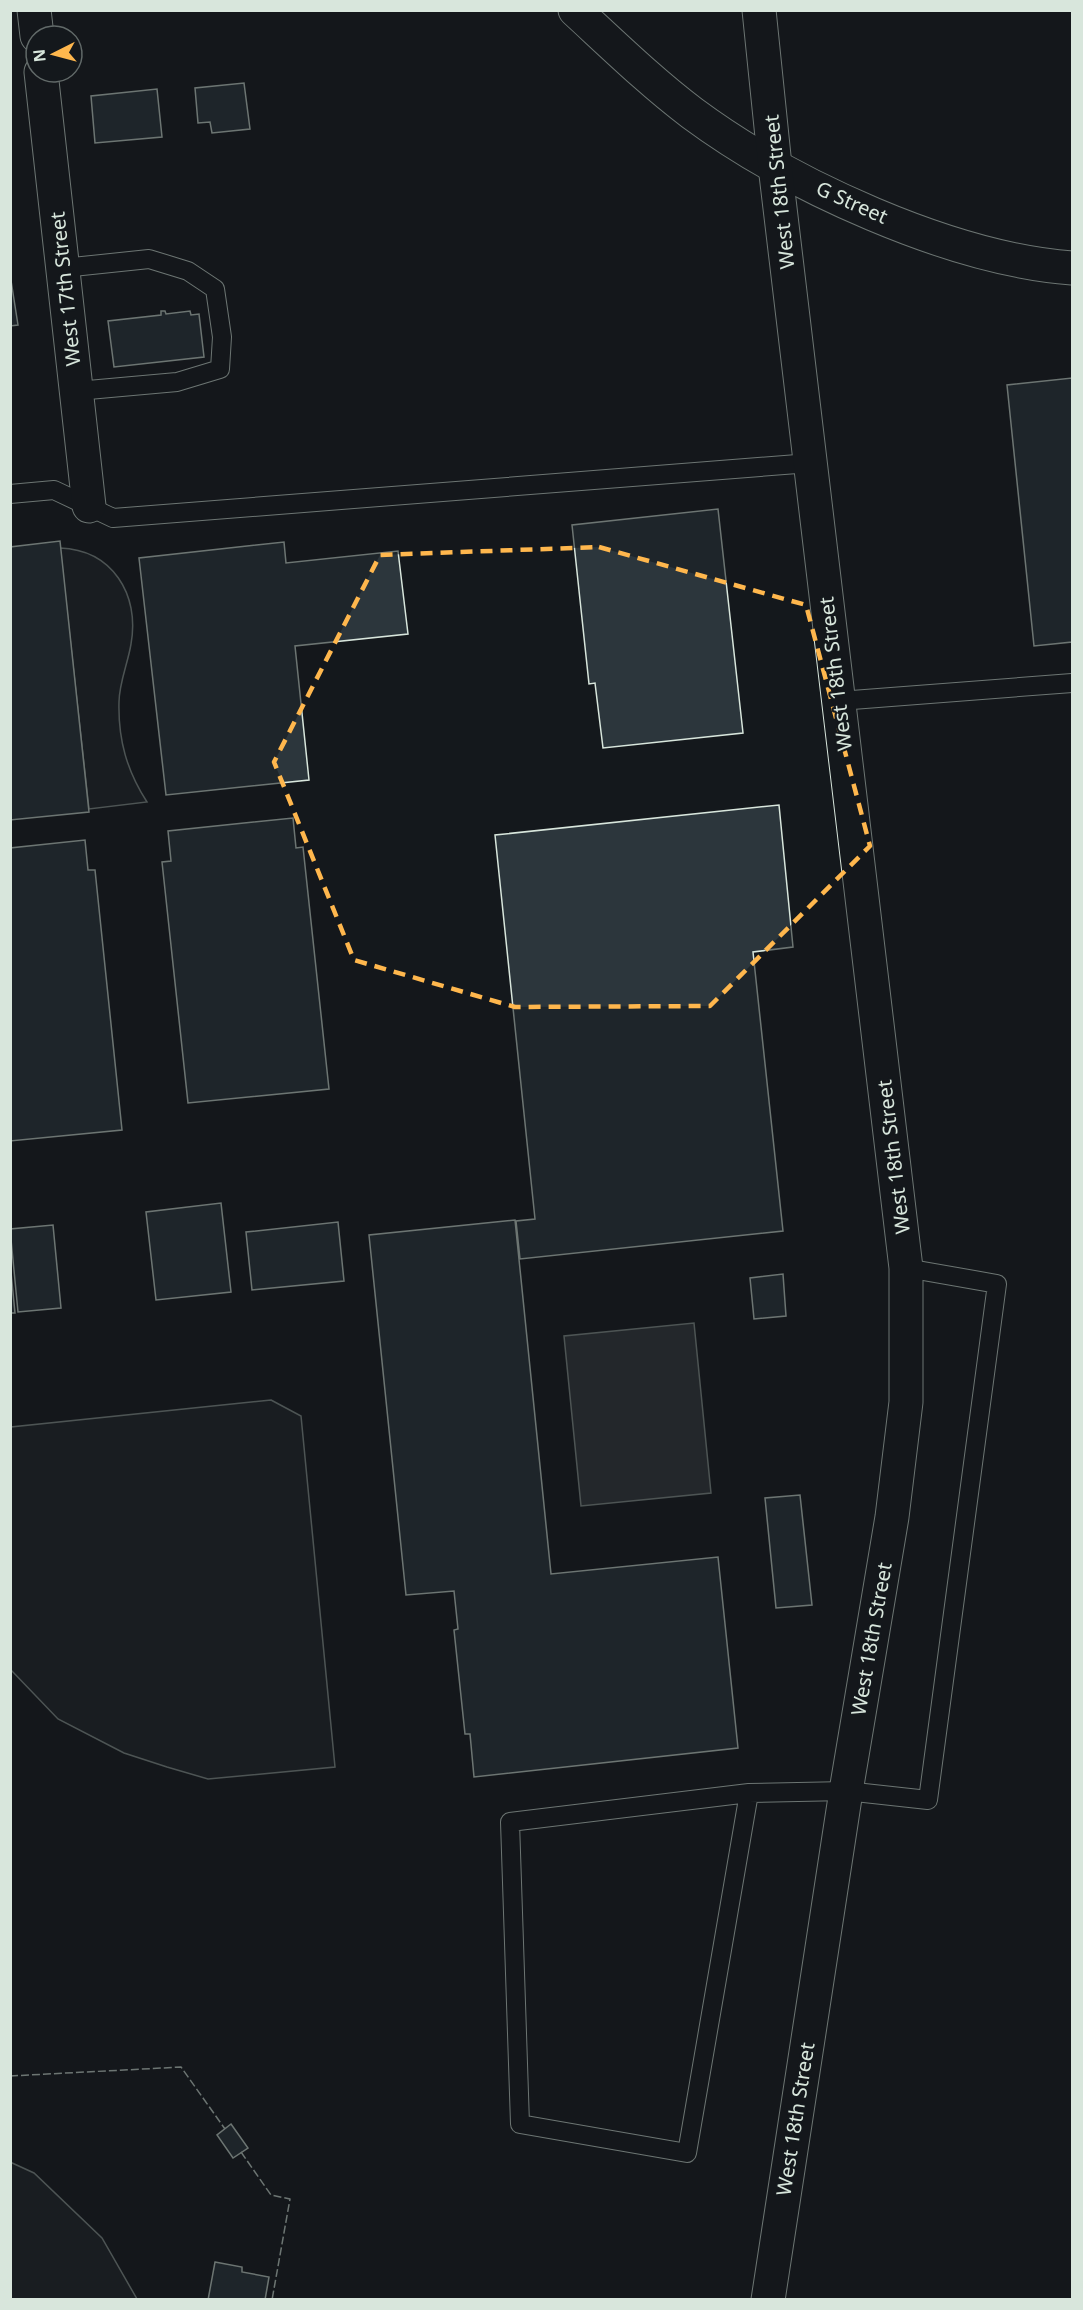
<svg xmlns="http://www.w3.org/2000/svg" width="1083" height="2310" font-family="'Noto Sans',sans-serif">
<style>
.green{fill:#202428;stroke:#939e99;stroke-width:1.5}
.water{fill:#363b3e;stroke:#939e99;stroke-width:1.5}
.building{fill:#2c363c;stroke:#d8e6dc;stroke-width:1.5}
.lines{fill:none;stroke-linecap:round;stroke-linejoin:round}
.lane-casing{stroke:#d8e6dc;stroke-width:20}
.street-casing{stroke:#d8e6dc;stroke-width:35}
.secondary-casing{stroke:#d8e6dc;stroke-width:35}
.lane{stroke:#14181c;stroke-width:18}
.street{stroke:#14181c;stroke-width:33}
.secondary{stroke:#14181c;stroke-width:33}
.fence{stroke:#d8e6dc;stroke-width:1.5;stroke-dasharray:8 3;stroke-linecap:butt}
.marked{fill:none;stroke:#ffb74d;stroke-width:4.5;stroke-dasharray:12 8;stroke-linejoin:round}
.labels{text-anchor:middle;dominant-baseline:central;stroke-width:4.5;stroke-linejoin:round;paint-order:stroke}
.street-label{font-size:20px;fill:#d8e6dc;stroke:#14181c}
</style>
<rect width="100%" height="100%" fill="#14181c"/>
<path class="green" d="M60 548C112 550 140 594 131 644 128 663 119 683 119 702 118 740 127 771 147 802L89 809Z
M271 1400 301 1416 335 1767 208 1779 167 1767 124 1753 58 1719 11 1670V1427Z
M10 2162 34 2173 102 2238 137 2299H11Z"/>
<path class="water" d="M694 1323 711 1493 581 1506 564 1336Z"/>
<path class="building" d="M244 83 250 129 212 133 210 122 198 123 195 88Z
M157 89 162 137 95 143 91 96Z
M10 274 18 325 10 326Z
M161 311H165L166 314 190 311 191 315 199 314 204 357 114 367 108 321 161 315Z
M1072 378V642L1034 646 1007 385Z
M718 509 743 733 603 748 595 683 589 684 572 525Z
M60 541 89 812 10 820V547Z
M284 542 286 563 398 551 408 634 295 646 309 780 166 795 139 558Z
M779 805 793 947 753 952 783 1231 520 1259 516 1221 535 1219 495 835Z
M293 818 296 848 303 847 329 1089 188 1103 162 862 171 861 168 831Z
M85 840 88 870H95L122 1130 10 1141V848Z
M221 1203 231 1292 156 1300 146 1212Z
M515 1220 551 1574 718 1557 738 1748 474 1777 470 1734H465L454 1630 458 1629 454 1591 406 1595 369 1235Z
M338 1222 344 1281 252 1290 246 1232Z
M53 1225 61 1308 18 1312 10 1229Z
M10 1262 15 1313H10Z
M783 1274 786 1316 754 1319 750 1278Z
M800 1495 812 1605 776 1608 765 1498Z
M231 2124 248 2148 233 2158 217 2135Z
M215 2262 242 2267V2272L269 2277 265 2300H208Z"/>
<g class="lines">
<g class="lane-casing">
<path id="lane" d="M63 268 149 259 188 271 215 289 222 337 220 369 177 382 77 391
M10 494 54 490 113 518 810 463
M839 701 1072 683
M749 1793 687 2153 520 2124 510 1822 749 1793 846 1791 928 1800 997 1284 906 1268"/>
</g>
<g class="street-casing">
<path id="street" d="M34 10 37 36
M575 10C613 45 651 82 692 113 789 185 951 259 1072 268
M41 72 89 506"/>
</g>
<g class="secondary-casing">
<path id="secondary" d="M759 10 775 166 906 1268V1402L892 1517 846 1791 768 2300"/>
</g>
<use href="#lane" class="lane"/>
<use href="#street" class="street"/>
<use href="#secondary" class="secondary"/>
<path class="fence" d="M10 2076 181 2067 225 2129
M241 2152 271 2195 290 2199 272 2300"/>
</g>
<path d="M0 0H1083V2310H0ZM599 547 806 605 870 846 710 1006 515 1007 354 960 274 762 380 555Z" fill="#14181c" fill-opacity=".55" fill-rule="evenodd"/>
<path class="marked" d="M599 547 806 605 870 846 710 1006 515 1007 354 960 274 762 380 555Z"/>
<g class="labels">
<g class="street-label">
<text transform="translate(779 192) rotate(-96)">West 18th Street</text>
<text transform="translate(852 202) rotate(24)">G Street</text>
<text transform="translate(65 289) rotate(-96)">West 17th Street</text>
<text transform="translate(835 674) rotate(-97)">West 18th Street</text>
<text transform="translate(893 1157) rotate(-97)">West 18th Street</text>
<text transform="translate(871 1639) rotate(-80)">West 18th Street</text>
<text transform="translate(795 2119) rotate(-81)">West 18th Street</text>
</g>
</g>
<rect width="1083" height="2310" fill="none" stroke="#d8e6dc" stroke-width="24"/>
<g transform="translate(54 54) rotate(264)"><circle r="28" fill="#14181c" stroke="#626a69" stroke-width="1.5"/>
<path d="M0-4.5L10 22L0 15L-10 22Z" fill="#ffb74d"/>
<text y="-9" font-size="16" font-weight="bold" text-anchor="middle" fill="#d8e6dc">N</text>
</g>
</svg>
